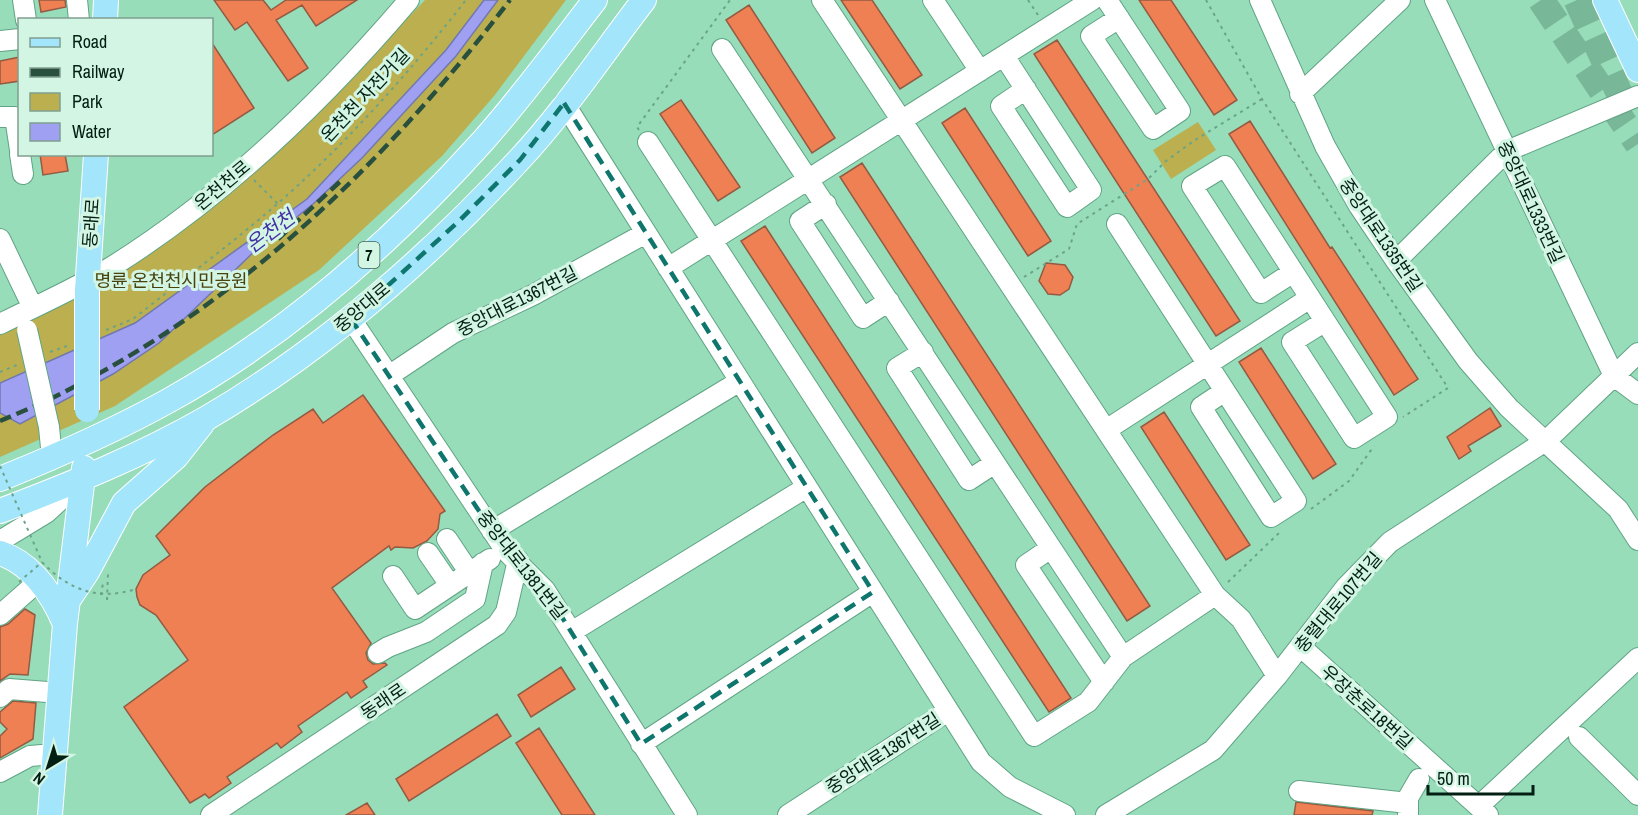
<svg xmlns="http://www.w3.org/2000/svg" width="1638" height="815" font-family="'Archivo Narrow','Noto Sans KR',sans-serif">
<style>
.green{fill:#bbaf4f}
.water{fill:#9fa0f2;stroke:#7079af;stroke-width:1.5}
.building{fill:#ee8053;stroke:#945a42;stroke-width:1.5}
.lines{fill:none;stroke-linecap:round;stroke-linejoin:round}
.highway-tunnel{stroke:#79b799;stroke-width:27;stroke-dasharray:27 14;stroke-linecap:butt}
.minor-casing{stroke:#60a484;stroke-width:22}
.major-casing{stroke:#fff;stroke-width:26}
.path{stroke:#6ba488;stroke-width:2;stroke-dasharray:3 4.5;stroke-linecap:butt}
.minor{stroke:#fff;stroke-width:20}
.major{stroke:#a3e5fa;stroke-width:24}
.rail{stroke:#29503e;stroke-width:4.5;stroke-dasharray:12 6;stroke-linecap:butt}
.minor-bridge-casing{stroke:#60a484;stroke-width:22;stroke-linecap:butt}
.major-bridge-casing{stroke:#fff;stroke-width:26;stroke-linecap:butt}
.path-bridge{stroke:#6ba488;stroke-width:2;stroke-dasharray:3 4.5;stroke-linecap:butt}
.minor-bridge{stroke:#fff;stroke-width:20}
.major-bridge{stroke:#a3e5fa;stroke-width:24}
.marked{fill:none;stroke:#0f766e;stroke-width:4.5;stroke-dasharray:12 8;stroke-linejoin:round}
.labels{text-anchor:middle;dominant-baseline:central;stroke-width:6;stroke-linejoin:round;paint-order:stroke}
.shield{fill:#d3f5e3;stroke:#415f51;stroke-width:1.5}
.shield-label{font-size:16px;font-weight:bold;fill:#031f13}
.street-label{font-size:18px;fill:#031f13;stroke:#d3f5e3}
.park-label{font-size:18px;fill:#48420c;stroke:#d3f5e3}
.water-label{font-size:20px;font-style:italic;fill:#4330a5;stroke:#d3f5e3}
</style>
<rect width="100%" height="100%" fill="#97ddba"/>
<path class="green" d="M425 0H566L494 96 442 156 319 270 115 406 0 457V335L71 297 302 128Z
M1198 122 1216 150 1171 179 1153 150Z"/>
<path class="water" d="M484 0H498L456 56 362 158 313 204 259 247 159 343 113 374 20 424 0 413V383L135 323 307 199 446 50Z"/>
<path class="building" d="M39 0H65L66 7 41 12Z
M214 0H263L271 10 286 0H357L316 26 302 5 276 20 308 68 288 81 247 22 235 30Z
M841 0H872L922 75 900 89Z
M1139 0H1171L1237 100 1214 115Z
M749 5 835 138 812 153 726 20Z
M1057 40 1240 321 1216 336 1034 54Z
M212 43 254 108 212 135Z
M20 57V81L0 84V61Z
M681 100 740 187 718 201 660 114Z
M965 108 1051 241 1028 256 942 123Z
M1250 121 1330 248 1332 247 1418 379 1394 395 1229 134Z
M40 154H65L68 171 43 175Z
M862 163 1150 606 1127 621 840 177Z
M765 226 1071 698 1049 712 741 241Z
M1046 263 1065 265 1073 277 1069 289 1060 295 1048 294 1039 281Z
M1261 348 1336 464 1313 479 1239 362Z
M363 395 445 511 440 514 438 529 427 541 413 548 395 547 391 550 389 546 332 588 371 643 366 653 368 660 373 664 385 663 387 665 363 681 367 687 351 698 347 692 298 726 302 732 281 748 277 743 227 777 231 783 209 798 205 794 190 803 124 707 188 660 156 615 140 605 137 597 136 589 143 575 170 555 156 536 205 487 273 435 313 409 323 423Z
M1490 408 1501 426 1468 446 1471 451 1459 459 1447 437Z
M1164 412 1250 545 1226 560 1141 427Z
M25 609 35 615 28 675 10 674 0 681V627L8 624Z
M561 667 575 689 531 717 518 695Z
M13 701 36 703 33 739 0 758V736L7 729 0 722V712Z
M497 714 511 736 409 801 396 779Z
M539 728 595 815H562L516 743Z
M1296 802 1373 811 1372 815H1294Z
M367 803 375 815H346Z"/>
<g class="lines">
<path class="highway-tunnel" d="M1541 0 1638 144
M1577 0 1621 97"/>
<g class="minor-casing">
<path id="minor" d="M23 0 26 20
M77 0 79 20
M822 0 1215 595 1241 619 1277 676
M933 0 980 71
M1107 0 1180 111 1153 129 1091 36 1119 18
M1260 0 1325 146 1359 206 1396 261 1468 361 1509 408 1618 509 1638 540
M1435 0 1614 376 1638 394
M0 41 20 39
M722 49 1123 657
M1004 56 1091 190 1067 207 1001 106 1026 89
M1300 94 1400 0
M564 103 981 762 1010 787 1065 815
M0 117H15L20 150
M648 142 1034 736 1088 702 1123 657 1215 595
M20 154 23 174
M826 204 800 221 863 318 889 301
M1117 224 1296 501 1271 517 1201 407 1225 391
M0 239 33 308
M1396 261 1507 151 1638 96
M668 268 1092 0
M1292 273 1261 293 1192 186 1225 166 1387 417 1354 438 1292 342 1324 322
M351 319 505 550 545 590 687 815
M0 324C38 305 77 288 113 266 226 195 323 101 409 0
M923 352 897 368 969 480 995 463
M390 375 453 333 533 295 646 233
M49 427 52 458
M1106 430 1310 298
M492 531 740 381
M447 539 469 572
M0 541 46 513 79 483
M1051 548 1026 565 1104 682
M428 553 450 585
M393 576 415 609 490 559
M0 615 40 580
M573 631 807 487
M1300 646 1488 815
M378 653 388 647 426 632 475 599 483 563
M0 697 9 689 60 693
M1579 737 1638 795
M641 744 873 592
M0 772 30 756 54 754
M1299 791 1408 803
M1479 806 1638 658
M211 815 497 625 506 612 518 560
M788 815 948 711
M1106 815 1213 750 1277 676 1346 587 1390 542 1547 440 1638 353
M1408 815V798L1419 779"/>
</g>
<g class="major-casing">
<path id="major" d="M1605 0 1638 70
M105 20 106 0
M87 291 96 154
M0 479C57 456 114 431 168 401 287 335 392 242 482 142 522 97 558 48 595 0
M0 511C71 484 141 456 207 418 323 350 427 259 518 161 564 112 603 53 644 0
M0 553C33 564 52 594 65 624
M69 599 87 572 124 503 176 457 202 424
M50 815 65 624 84 468"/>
</g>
<path class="path" d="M1028 0 1038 15
M1206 0 1262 99 1448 388 1403 417
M639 130 637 127 730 0
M254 180 278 204
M1024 277 1069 249 1077 224 1148 179 1166 161 1195 140 1262 99
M106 330 133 319C181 281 230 245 276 205 346 144 409 73 466 0
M50 352 67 346
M0 372 17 365
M1311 509 1349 481 1374 446
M1228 582 1280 532
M101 595 103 583
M107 600 108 573"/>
<use href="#minor" class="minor"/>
<use href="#major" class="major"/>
<path class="rail" d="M278 239 344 178
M0 421C23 411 48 401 70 389 247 298 390 157 510 0"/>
<g class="minor-bridge-casing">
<path id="minor-bridge" d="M27 330 49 427"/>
</g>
<g class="major-bridge-casing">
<path id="major-bridge" d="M87 291V410"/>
</g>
<path class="path-bridge" d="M0 466 42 562C68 590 99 601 136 589
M19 582 42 562"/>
<use href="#minor-bridge" class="minor-bridge"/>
<use href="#major-bridge" class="major-bridge"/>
</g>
<path class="marked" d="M564 103 873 592 641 744 545 590 505 550 351 319 458 222 520 160Z"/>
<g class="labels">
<rect class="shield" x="358.5" y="242" width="21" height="26" rx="4.5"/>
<g class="shield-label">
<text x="369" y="255">7</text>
</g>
<g class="street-label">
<text transform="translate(365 95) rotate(-47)">온천천 자전거길</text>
<text transform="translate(222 185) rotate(-40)">온천천로</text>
<text transform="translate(1531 202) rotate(65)">중앙대로1333번길</text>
<text transform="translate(91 223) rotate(-86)">동래로</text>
<text transform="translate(1381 235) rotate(56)">중앙대로1335번길</text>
<text transform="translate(517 301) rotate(-27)">중앙대로1367번길</text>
<text transform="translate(362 307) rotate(-40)">중앙대로</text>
<text transform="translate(522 565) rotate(52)">중앙대로1381번길</text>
<text transform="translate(1338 602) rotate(-50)">충렬대로107번길</text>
<text transform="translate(383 701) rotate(-34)">동래로</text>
<text transform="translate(1367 707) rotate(42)">우장춘로18번길</text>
<text transform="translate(883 753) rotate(-33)">중앙대로1367번길</text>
</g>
<g class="park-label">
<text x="171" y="280">명륜 온천천시민공원</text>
</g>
<g class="water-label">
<text transform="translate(270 231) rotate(-37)">온천천</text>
</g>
</g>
<rect x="18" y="18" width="195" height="138" fill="#d3f5e3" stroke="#809f90" stroke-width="1.5"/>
<rect x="30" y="38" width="30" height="9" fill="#a3e5fa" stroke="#809f90" stroke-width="1.5"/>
<text x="72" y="48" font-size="18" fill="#031f13">Road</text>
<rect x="30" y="68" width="30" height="9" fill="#29503e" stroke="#809f90" stroke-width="1.5"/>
<text x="72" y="78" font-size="18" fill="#031f13">Railway</text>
<rect x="30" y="93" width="30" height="18" fill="#bbaf4f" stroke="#809f90" stroke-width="1.5"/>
<text x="72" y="108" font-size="18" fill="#031f13">Park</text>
<rect x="30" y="123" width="30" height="18" fill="#9fa0f2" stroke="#809f90" stroke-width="1.5"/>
<text x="72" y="138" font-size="18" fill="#031f13">Water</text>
<g transform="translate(48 767) rotate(218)" stroke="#d3f5e3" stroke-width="4.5" paint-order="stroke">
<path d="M0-4.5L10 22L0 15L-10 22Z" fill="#031f13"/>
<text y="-9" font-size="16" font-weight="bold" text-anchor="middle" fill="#031f13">N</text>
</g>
<path d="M1428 785v9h105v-9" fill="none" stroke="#031f13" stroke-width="3"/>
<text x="1437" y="785" font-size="18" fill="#031f13" stroke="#d3f5e3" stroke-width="4.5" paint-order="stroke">50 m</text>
</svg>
